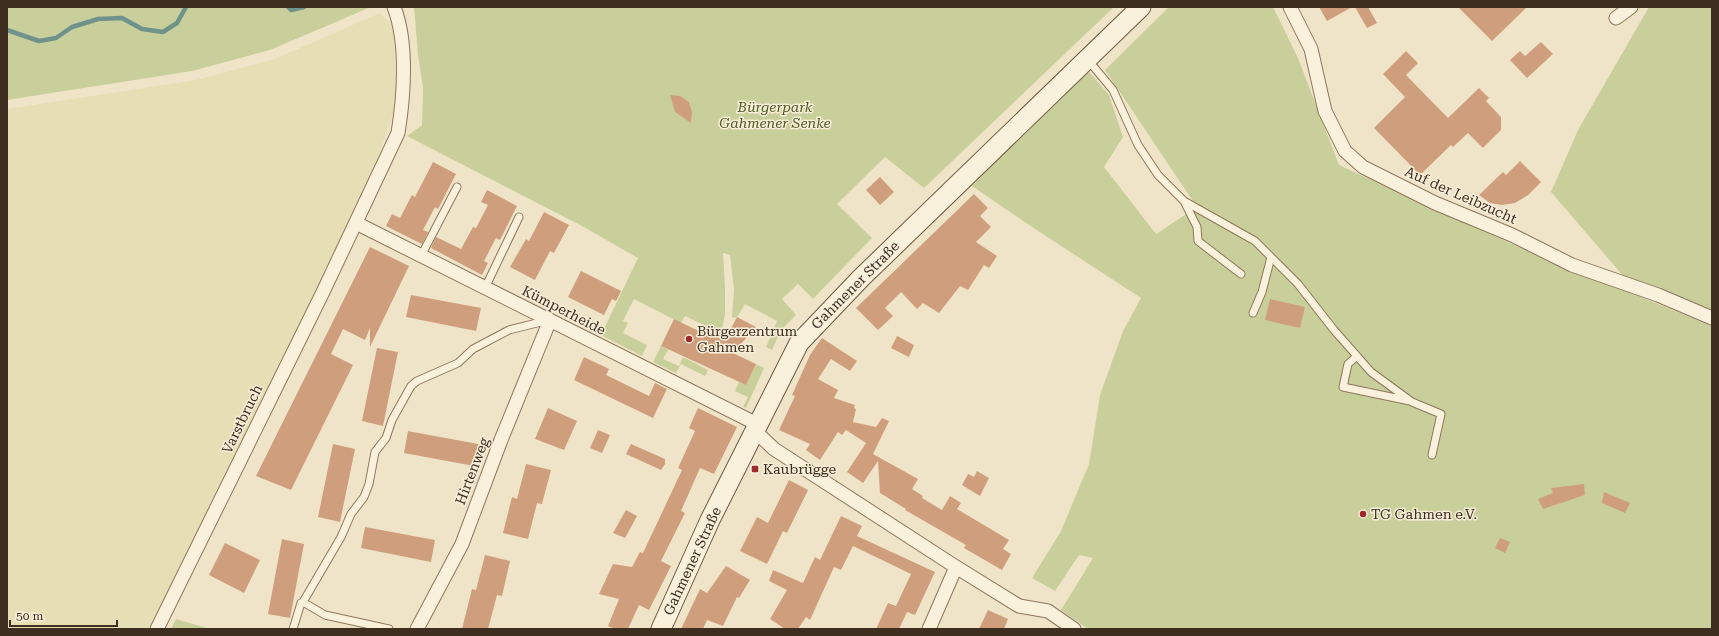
<svg xmlns="http://www.w3.org/2000/svg" width="1719" height="636" font-family="'Roboto Serif',serif">
<style>
.farmland{fill:#e6deb5}
.green{fill:#c9cf9b}
.lines{fill:none;stroke-linecap:round;stroke-linejoin:round}
.stream{stroke:#6f938a;stroke-width:4.5}
.building{fill:#cf9f7d}
.service-casing{stroke:#8d765c;stroke-width:9}
.minor-casing{stroke:#8d765c;stroke-width:15}
.secondary-casing{stroke:#6f573f;stroke-width:21}
.service{stroke:#faf1dc;stroke-width:7}
.minor{stroke:#faf1dc;stroke-width:13}
.secondary{stroke:#faf1dc;stroke-width:19}
.poi-dot{fill:#9e2a2b;stroke:#f7eed8;stroke-width:1.5}
.labels{text-anchor:middle;dominant-baseline:central;stroke-width:3;stroke-linejoin:round;paint-order:stroke}
.park-label{font-size:14px;font-style:italic;fill:#4d5a26;stroke:#f7eed8}
.street-label{font-size:14px;fill:#3d2e20;stroke:#f7eed8}
.poi-label{font-size:14px;fill:#3d2e20;stroke:#f7eed8;text-anchor:start}
</style>
<rect width="100%" height="100%" fill="#f0e4c8"/>
<path class="farmland" d="M380 13 394 28 396 105 356 223 158 629H7V109L196 80 275 59Z"/>
<path class="green" d="M7 7H371L270 50 192 71 7 100Z
M414 7H1114L924 188 885 157 837 204 872 238 813 299 798 284 782 299 796 315 781 330 772 350 766 347 777 321 745 304 737 317 734 318 732 317 734 290 730 255 723 253 725 287V315L721 333 685 316 681 323 634 299 623 321 628 323 623 333 647 345 642 356 601 335 638 258 582 226 407 136 422 125 423 88 418 55Z
M1169 7H1273L1298 58 1339 165 1525 250 1712 326V629H1088L1061 610 1093 558 1079 555 1055 591 1032 578 1061 531 1089 464 1100 395 1123 331 1141 298 1029 225 972 186 1050 106 1089 72 1109 95 1123 137 1104 167 1156 234 1197 207 1105 70Z
M1649 7H1712V313L1625 278 1551 192 1578 130Z
M661 346 668 350 663 359 679 366 683 357 708 370 705 376 681 364 676 373 653 362Z
M756 364 764 368 746 408 743 407 748 397 735 391 739 382 746 385Z
M176 619 210 629H171Z"/>
<g class="lines">
<path class="stream" d="M288 7 291 10 304 7
M7 30 39 41 56 38 72 27 98 19 122 18 142 29 163 32 177 23 186 7"/>
</g>
<path class="building" d="M1319 7H1352L1327 21Z
M1355 7H1368L1377 23 1367 28Z
M1458 7H1527L1492 41Z
M1541 42 1553 54 1527 78 1510 60 1520 51 1525 56Z
M1406 51 1418 63 1406 75 1448 118 1479 88 1489 98 1486 101 1501 117V130L1483 148 1468 133 1453 147 1451 145 1420 175 1374 128 1405 97 1383 74Z
M670 95 680 96 689 102 692 112 691 123 675 112Z
M1520 161 1541 182 1528 195 1515 203 1502 205 1490 203 1479 195 1503 172 1506 175Z
M433 162 456 174 438 209 435 207 423 230 428 232 422 244 386 226 392 214 400 218 412 195 415 197Z
M880 177 894 192 880 205 866 190Z
M487 190 517 206 500 240 496 238 484 261 488 263 482 275 431 248 436 237 461 249 473 227 476 228 488 205 481 202Z
M974 194 988 208 980 216 991 227 976 242 997 256 989 268 984 265 968 290 960 286 939 313 923 303 917 309 901 292 885 308 893 316 878 330 856 308Z
M544 212 569 225 554 253 550 251 535 280 510 267 526 239 529 241Z
M370 247 409 266 370 347V328L365 340 343 329 331 354 353 365 291 490 256 476Z
M581 271 621 291 616 301 612 299 604 315 568 297Z
M411 295 481 308 476 331 406 317Z
M1270 299 1305 307 1300 328 1265 320Z
M737 317 756 327 733 353 756 364 746 385 661 346 674 319 707 335 710 328 727 336Z
M897 336 914 345 909 357 891 348Z
M822 338 857 361 850 371 831 359 818 379 838 390 834 398 855 405 854 408 856 409 853 422 876 427 882 418 889 421 873 454 918 479 912 489 923 496 922 498 942 510 950 496 961 503 957 509 1009 540 1003 549 1011 554 1002 570 964 548 966 545 905 510 906 509 880 493 878 461 863 483 847 472 866 443 846 430 842 435 838 432 820 460 806 450 810 444 779 430 795 396 792 395 810 355Z
M377 348 398 352 383 426 362 421Z
M584 357 609 369 606 375 649 396 655 383 667 389 653 418 574 380Z
M548 408 577 421 564 450 535 439Z
M698 408 737 427 714 474 700 468 681 511 685 513 661 561 671 566 649 610 639 605 628 629H615L608 626 619 599 599 594 613 564 632 567 640 552 643 553 682 470 678 468 695 431 689 428Z
M598 430 610 435 602 453 590 448Z
M408 431 478 444 474 466 404 453Z
M333 444 355 449 340 522 318 517Z
M631 444 665 459V464L661 470 626 454Z
M526 464 551 470 542 504 537 503 528 539 503 533 512 497 517 499Z
M977 471 989 478 980 496 962 485 968 474 974 477Z
M789 480 808 490 787 533 783 531 767 564 740 551 757 517 768 523Z
M1584 484 1585 495 1543 509 1538 499 1553 493 1551 488Z
M1604 492 1630 503 1625 513 1602 503Z
M626 510 637 516 625 538 613 533Z
M841 516 862 526 857 536 935 572 915 615 907 612 899 629H876L888 603 896 606 911 574 853 546 841 570 834 567 810 620 806 617 798 629H785L770 619 787 590 769 581 773 570 803 583 815 557 820 560Z
M365 527 435 540 431 562 361 548Z
M1500 538 1510 542 1505 553 1495 548Z
M282 539 304 544 290 618 268 614Z
M225 543 260 560 244 593 209 575Z
M485 555 510 561 502 596 497 595 488 629H462L472 589 476 590Z
M726 566 750 580 739 598 737 597 723 626 707 620 703 629H681L700 589 707 593Z
M988 610 1008 619 1004 629H979Z"/>
<g class="lines">
<g class="service-casing">
<path id="service" d="M1088 60 1113 90 1138 145 1158 175 1184 201 1255 241 1298 284 1334 330 1371 372 1412 402 1441 414 1432 455
M1184 201 1197 227 1198 241 1241 274
M421 256 457 187
M485 288 519 217
M1253 313 1262 292 1271 257
M1357 356 1348 364 1343 387 1410 401
M303 602 341 537 351 514 364 497 369 484 375 452 386 438 392 420 411 386 417 381 458 363 473 349 509 330 549 320
M293 629 301 603 303 602 325 615 389 629"/>
</g>
<g class="minor-casing">
<path id="minor" d="M1290 7 1311 49 1325 111 1345 151 1363 167 1435 203 1512 235 1572 265 1658 295 1712 318
M1616 18 1631 7
M356 223 757 424
M754 430 774 449 956 567 1019 606 1048 611 1074 629
M157 629 323 292 398 133C404 96 408 43 394 7
M417 629 462 544 501 440 550 320
M929 629 956 567"/>
</g>
<g class="secondary-casing">
<path id="secondary" d="M661 629 710 520 799 343 861 278 1141 7"/>
</g>
<use href="#service" class="service"/>
<use href="#minor" class="minor"/>
<use href="#secondary" class="secondary"/>
</g>
<g class="poi-dot">
<circle cx="689" cy="339" r="4"/>
<rect x="751" y="465" width="8" height="8" rx="2"/>
<circle cx="1363" cy="514" r="4"/>
</g>
<g class="labels">
<g class="park-label">
<text x="775" y="107">Bürgerpark<tspan x="775" dy="16">Gahmener Senke</tspan></text>
</g>
<g class="street-label">
<text transform="translate(1461 195) rotate(24)">Auf der Leibzucht</text>
<text transform="translate(855 285) rotate(-45)">Gahmener Straße</text>
<text transform="translate(564 310) rotate(27)">Kümperheide</text>
<text transform="translate(242 419) rotate(-64)">Varstbruch</text>
<text transform="translate(472 471) rotate(-69)">Hirtenweg</text>
<text transform="translate(692 561) rotate(-65)">Gahmener Straße</text>
</g>
<g class="poi-label">
<text x="697" y="331">Bürgerzentrum<tspan x="697" dy="16">Gahmen</tspan></text>
<text x="763" y="469">Kaubrügge</text>
<text x="1371" y="514">TG Gahmen e.V.</text>
</g>
</g>
<rect width="1719" height="636" fill="none" stroke="#3d2e20" stroke-width="16"/>
<path d="M10 620v6h107v-6" fill="none" stroke="#3d2e20" stroke-width="2"/>
<text x="16" y="620" font-size="12" fill="#3d2e20" stroke="#f7eed8" stroke-width="3" paint-order="stroke">50 m</text>
</svg>
